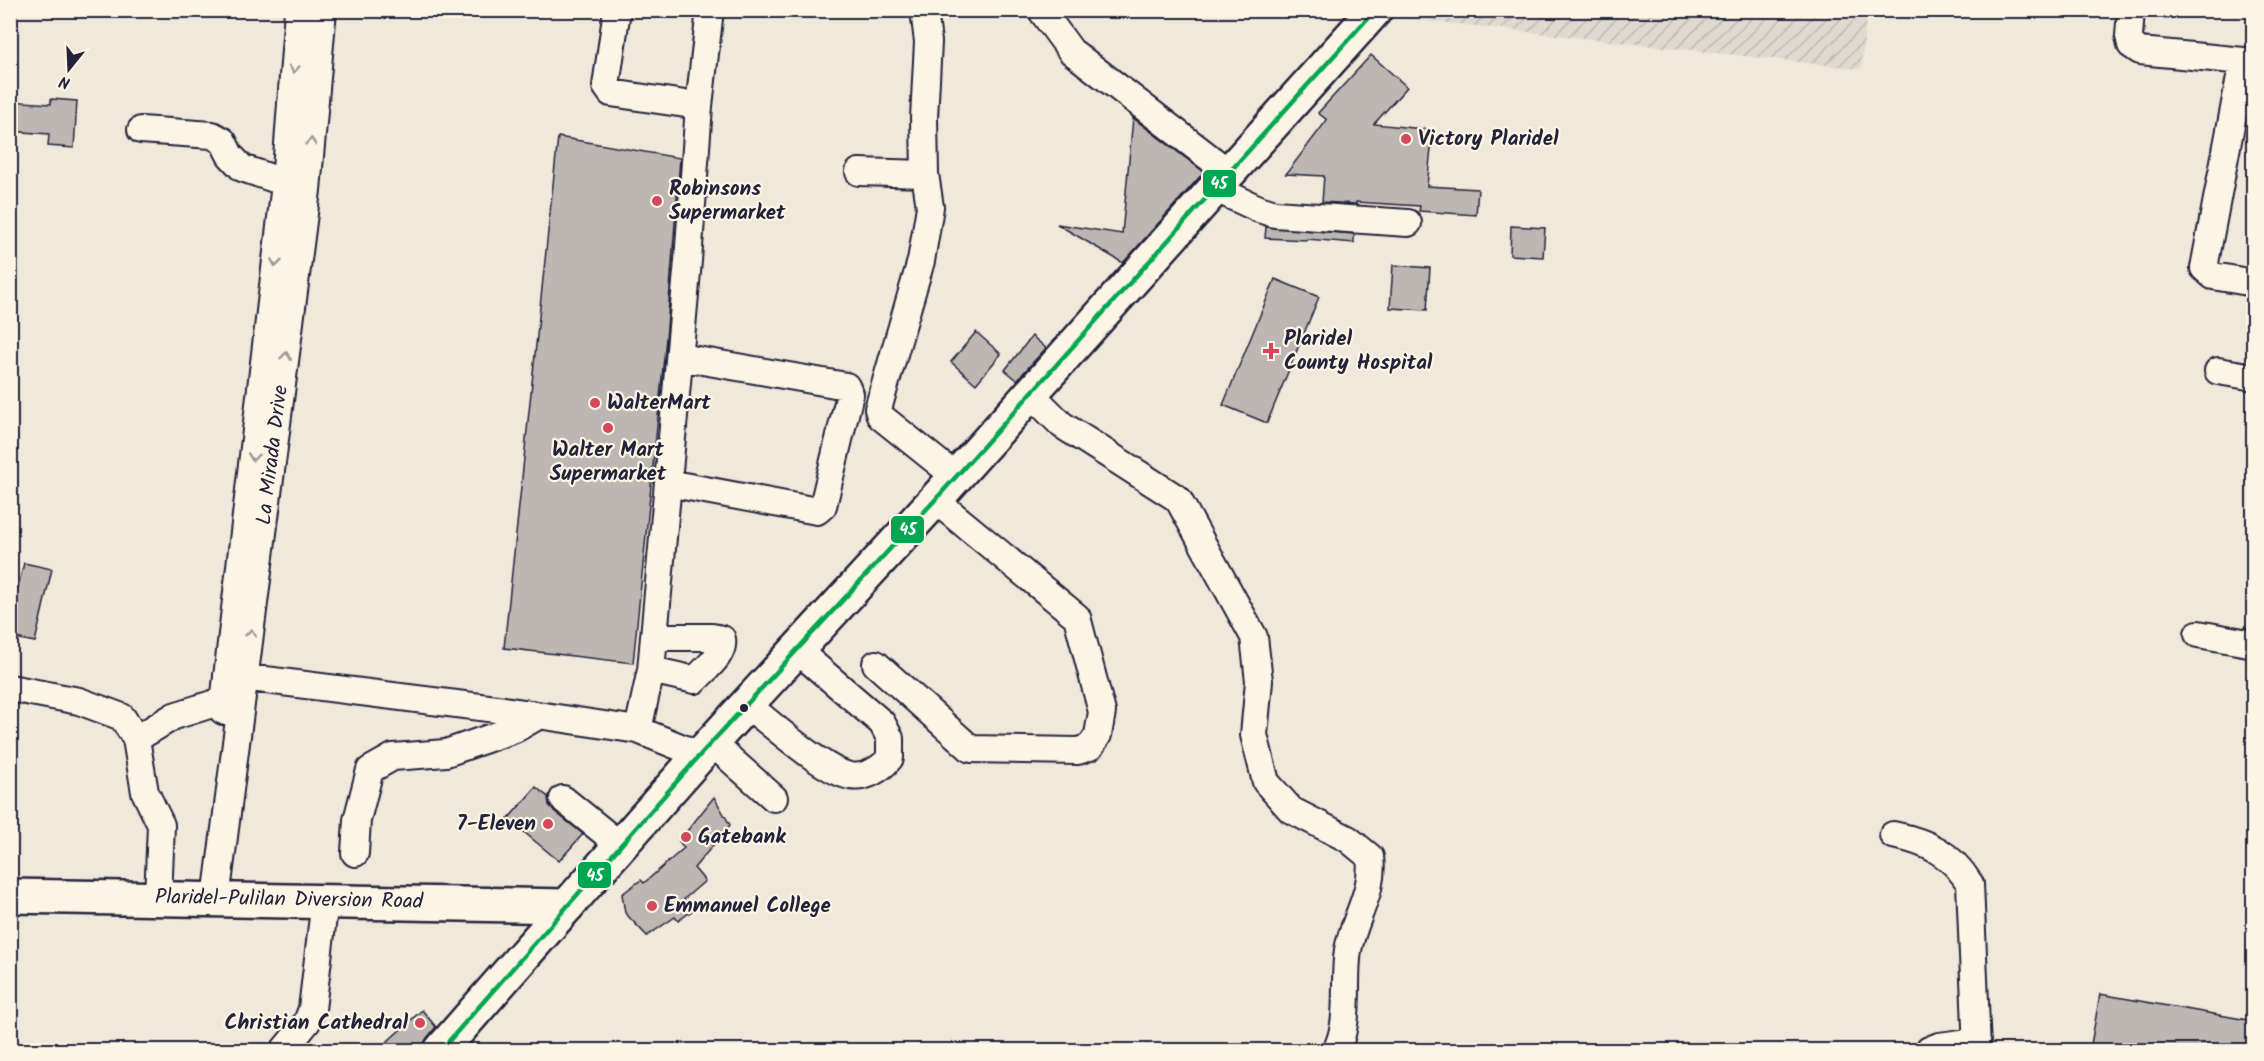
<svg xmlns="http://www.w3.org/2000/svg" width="2264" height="1061" font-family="Kalam,sans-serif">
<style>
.industrial{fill:url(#industrial-furrows)}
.building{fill:#bcb7b3;stroke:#22223b;stroke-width:1.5}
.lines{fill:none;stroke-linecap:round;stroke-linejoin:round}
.minor-casing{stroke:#22223b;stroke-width:30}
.major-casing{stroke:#22223b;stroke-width:38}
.highway-casing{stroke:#22223b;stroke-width:38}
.minor{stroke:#fcf5e5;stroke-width:26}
.major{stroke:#fcf5e5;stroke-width:33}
.highway{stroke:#fcf5e5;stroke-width:33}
.bus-1-casing{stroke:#fcf5e5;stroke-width:9}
.bus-1{stroke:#00a651;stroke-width:4.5}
.oneway{stroke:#9a9698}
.poi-dot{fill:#d1495b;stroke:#fcf5e5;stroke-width:2}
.bus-dot{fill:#22223b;stroke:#fcf5e5;stroke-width:2}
.labels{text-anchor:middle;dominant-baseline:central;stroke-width:4.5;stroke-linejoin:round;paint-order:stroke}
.poi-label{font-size:21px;font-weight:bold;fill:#22223b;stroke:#fcf5e5;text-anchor:start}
.street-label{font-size:21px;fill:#22223b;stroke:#fcf5e5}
.line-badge{stroke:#fcf5e5;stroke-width:2}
.badge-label{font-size:16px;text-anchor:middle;font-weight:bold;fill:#fff}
</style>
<defs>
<pattern id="industrial-furrows" width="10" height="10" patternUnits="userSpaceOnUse" patternTransform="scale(1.5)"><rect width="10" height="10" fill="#e0d9cf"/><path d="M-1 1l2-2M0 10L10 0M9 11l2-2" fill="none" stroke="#c0bab3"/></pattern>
</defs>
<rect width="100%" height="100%" fill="#efe8db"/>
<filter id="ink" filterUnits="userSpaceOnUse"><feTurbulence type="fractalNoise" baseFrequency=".0167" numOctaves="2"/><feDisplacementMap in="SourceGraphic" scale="12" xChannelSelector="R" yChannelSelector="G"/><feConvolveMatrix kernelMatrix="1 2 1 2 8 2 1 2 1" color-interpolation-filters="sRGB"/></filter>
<g filter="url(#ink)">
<path class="industrial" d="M1420 10H1867V11L1861 69 1412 19Z"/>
<path class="building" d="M1371 55 1407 87 1374 124 1433 130 1427 186 1478 189 1476 215 1419 211 1420 206 1356 202V204L1322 202 1324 176 1286 174 1327 120 1318 113Z
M51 99 77 101 74 148 48 146 49 134 10 131V101L51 104Z
M1133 118 1204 172 1123 263 1057 224 1122 234Z
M558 137 680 158 667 328 633 663 504 648Z
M1511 226 1545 228 1543 257 1510 255Z
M1266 227 1354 234V243L1307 239V240L1265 238Z
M1393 265 1430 268 1427 310 1390 308Z
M1275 279 1319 297 1267 423 1223 405Z
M976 332 1001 354 976 384 951 362Z
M1032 336 1046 348 1017 380 1005 370Z
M24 563 52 569 35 642 10 637V619Z
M536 787 548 797 549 805 554 811 583 834 559 861 508 819Z
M714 797 730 825 694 868 705 881 684 899 693 910 678 921 675 917 647 936 625 913 622 894 641 880 644 883 684 848 679 841Z
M2100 994 2253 1021V1050H2090Z
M422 1010 436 1027 427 1038 423 1050H378Z"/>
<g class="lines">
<g class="minor-casing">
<path id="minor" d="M617 10 606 86 611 93 699 106
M924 10 928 42 924 118 925 174 930 207 921 261 878 409 880 416 955 476
M1041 10 1071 51 1228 172
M2131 10 2129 36 2131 45 2140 51 2254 62
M2243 61 2204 268 2213 276 2254 283
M141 130 212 135 223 141 230 155 242 168 301 188
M859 172 925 174
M1214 188 1259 209 1275 214 1408 223
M2218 371 2254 377
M1030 393 1062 425 1178 499 1254 637 1259 681 1254 735 1266 782 1291 810 1348 839 1370 857C1375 890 1354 918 1348 950 1343 981 1351 1023 1336 1050
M668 483 817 511 823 506 850 394 846 386 680 357
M2198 634 2254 644
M876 664 971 749 1078 751 1090 747 1098 735 1102 712 1077 617 935 500
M651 670 695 680C705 669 725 655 722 639L712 637H654
M227 675 504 710 638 730 700 755
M10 688 79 701 122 717 136 739 145 792 161 825 158 898
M747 705C771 723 823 771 850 776 865 779 881 769 890 758V738L882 723 797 650
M223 711 285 184 298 10
M638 730 651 670 688 261 699 106 710 10
M136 739 174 716 225 700
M712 743 774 798
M563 799 621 846
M1893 835C1928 842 1951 853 1970 884L1977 1050
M355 853 357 820 370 770 393 757 446 753 515 729 538 716
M216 899 307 190 323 10
M284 1050 307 1022 312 1009 325 900
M1929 1050 1939 1046 1977 1041"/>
</g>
<g class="major-casing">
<path id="major" d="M441 1050 567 906"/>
</g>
<g class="highway-casing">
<path id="highway" d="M10 896 567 906 700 755 935 500 1375 10"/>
</g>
<use href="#minor" class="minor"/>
<use href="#major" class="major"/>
<use href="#highway" class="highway"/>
<g class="bus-1-casing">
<path id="bus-1" d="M441 1050 700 755 935 500 1375 10"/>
</g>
<use href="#bus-1" class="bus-1"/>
</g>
<defs><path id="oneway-chevron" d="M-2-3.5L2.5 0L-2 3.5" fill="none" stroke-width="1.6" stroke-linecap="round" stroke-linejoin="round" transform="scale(1.5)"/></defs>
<g class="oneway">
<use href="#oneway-chevron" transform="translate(294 69) rotate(94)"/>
<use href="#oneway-chevron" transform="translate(311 142) rotate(-85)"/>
<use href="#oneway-chevron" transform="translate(276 263) rotate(97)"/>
<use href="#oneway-chevron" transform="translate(286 356) rotate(-83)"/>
<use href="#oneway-chevron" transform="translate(253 457) rotate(97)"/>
<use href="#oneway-chevron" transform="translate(251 633) rotate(-83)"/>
</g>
</g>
<g class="poi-dot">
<circle cx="1406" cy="139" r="6"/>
<circle cx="657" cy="201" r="6"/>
<path d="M1268 342h6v6h6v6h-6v6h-6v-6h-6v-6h6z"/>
<circle cx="595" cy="403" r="6"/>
<circle cx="608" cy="428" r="6"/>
<circle cx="548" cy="824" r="6"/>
<circle cx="686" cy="837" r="6"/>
<circle cx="652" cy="906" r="6"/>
<circle cx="420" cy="1023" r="6"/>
</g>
<circle class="bus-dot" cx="744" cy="708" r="5"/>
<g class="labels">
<g class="poi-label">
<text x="1418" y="139">Victory Plaridel</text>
<text x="669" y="189">Robinsons<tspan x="669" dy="24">Supermarket</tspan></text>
<text x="1284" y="339">Plaridel<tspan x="1284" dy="24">County Hospital</tspan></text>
<text x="607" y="403">WalterMart</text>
<text x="608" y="450" text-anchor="middle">Walter Mart<tspan x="608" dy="24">Supermarket</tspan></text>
<text x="536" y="824" text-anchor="end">7-Eleven</text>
<text x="698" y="837">Gatebank</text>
<text x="664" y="906">Emmanuel College</text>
<text x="408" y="1023" text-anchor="end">Christian Cathedral</text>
</g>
<g class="street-label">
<text transform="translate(273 455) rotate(-83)">La Mirada Drive</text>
<text transform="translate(289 900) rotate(1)">Plaridel-Pulilan Diversion Road</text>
</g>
</g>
<g class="line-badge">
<rect x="1202" y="169" width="35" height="29" rx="6" fill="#00a651"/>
<rect x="890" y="515" width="35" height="29" rx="6" fill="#00a651"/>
<rect x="577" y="861" width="35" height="28" rx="6" fill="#00a651"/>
</g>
<g class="badge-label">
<text x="1219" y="189">45</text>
<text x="908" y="535">45</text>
<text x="595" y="881">45</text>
</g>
<rect width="2264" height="1061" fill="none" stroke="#fcf5e5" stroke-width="36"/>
<rect x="18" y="18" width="2228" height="1025" fill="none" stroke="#22223b" stroke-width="2" filter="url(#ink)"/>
<g transform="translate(69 69) rotate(198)" stroke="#fcf5e5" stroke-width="4.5" paint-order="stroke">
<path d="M0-4.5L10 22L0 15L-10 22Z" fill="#22223b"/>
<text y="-9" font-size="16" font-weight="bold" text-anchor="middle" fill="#22223b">N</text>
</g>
</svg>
